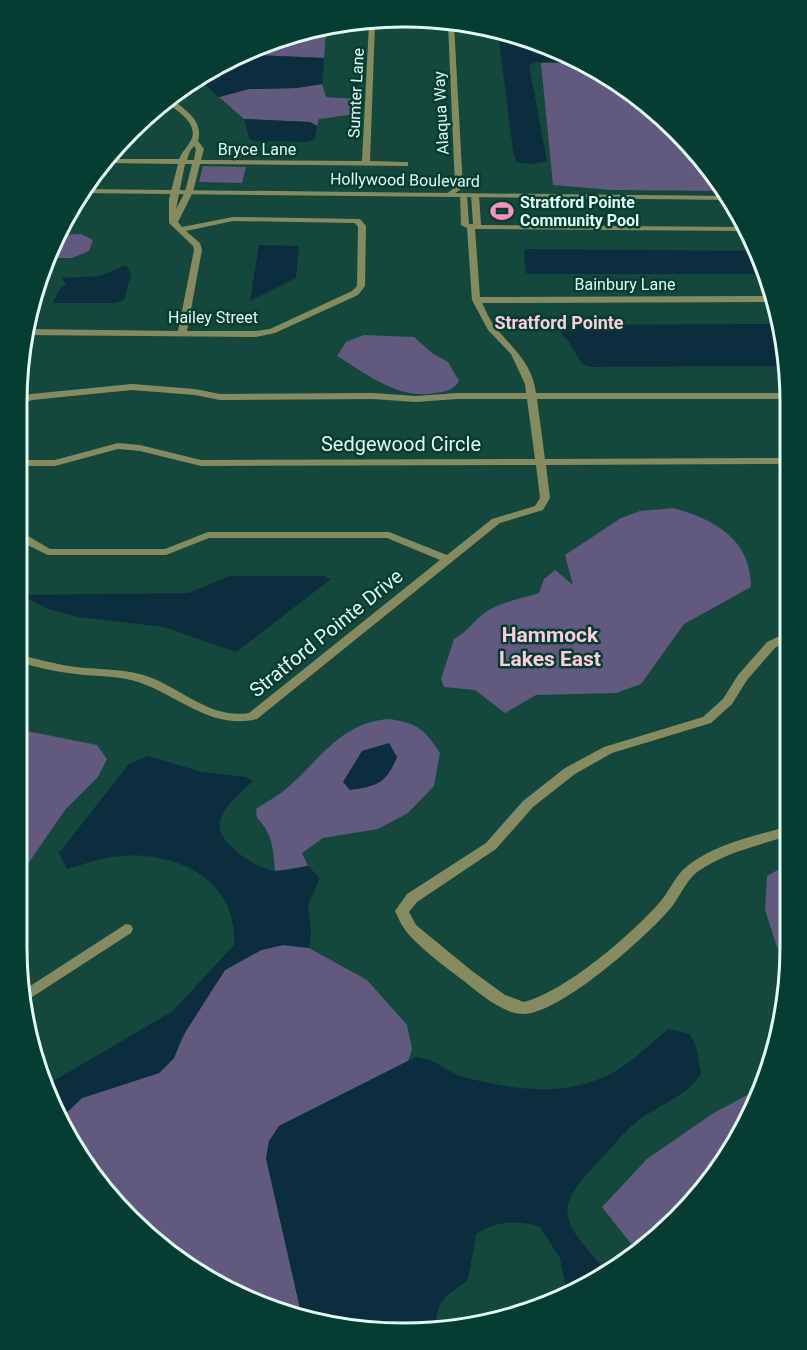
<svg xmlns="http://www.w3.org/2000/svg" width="807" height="1350" font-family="Roboto,sans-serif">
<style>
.green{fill:#61597e}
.water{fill:#0b2d3e}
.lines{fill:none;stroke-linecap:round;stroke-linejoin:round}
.minor{fill:#858b5f;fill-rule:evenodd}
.tertiary{fill:#858b5f;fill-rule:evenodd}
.labels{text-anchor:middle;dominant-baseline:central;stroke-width:5;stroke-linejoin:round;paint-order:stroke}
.far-street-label{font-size:16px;fill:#e0f9f1;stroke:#063d32}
.far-poi-label{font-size:16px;font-weight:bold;fill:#e0f9f1;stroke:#063d32;text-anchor:start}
.far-neighbourhood-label{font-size:18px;font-weight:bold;fill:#fdccde;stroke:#063d32}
.street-label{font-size:20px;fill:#e0f9f1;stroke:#063d32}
.neighbourhood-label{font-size:21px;font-weight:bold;fill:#fdccde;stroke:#063d32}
.rim{fill:none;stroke:#e0f9f1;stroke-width:3}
</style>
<rect width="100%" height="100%" fill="#14483c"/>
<path class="green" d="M313 30H326L324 58 253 55Z
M541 63H573L619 82 694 148 725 191 613 190 553 185Z
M322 84 326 97 356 99V114L319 119 317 126 310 122 244 119 219 97 249 89 296 88Z
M203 166 246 167 242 183 199 182Z
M81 234 93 240 89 251 72 258H48L59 235Z
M364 335 414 337 432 353 448 362 459 381C454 390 445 392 435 393 398 400 367 374 337 356L346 342Z
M673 508C714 519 751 539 751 587L684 624 641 684 616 693 536 695 505 713 475 690 444 687 441 679 454 639C468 631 471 624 482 615 497 602 521 599 539 593L544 579 555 570 573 585 565 555 621 518 640 511Z
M390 719C419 724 424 729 440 753L434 786 408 813 378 829 323 838 302 853 308 866 275 871C273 849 273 834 257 818L256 809C266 802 278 796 287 788 321 759 342 721 390 719Z
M17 729 97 745 107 759 98 777 65 810 23 871 17 874Z
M790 863V972L777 947 765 910 767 876Z
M283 945 309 948 367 980 407 1025 412 1049 408 1061 279 1126 266 1158 302 1317 279 1313 168 1254 96 1182 62 1117 82 1098 159 1073 174 1058 190 1021 225 970 261 950Z
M762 1087 725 1162 639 1254 602 1207 647 1159 712 1114Z"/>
<path class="water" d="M498 32 568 61 537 62 529 65 547 161 531 164 516 162 513 151Z
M253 55 324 58 322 84 296 88 249 89 219 97 197 78Z
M244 119 310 122 317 126 315 139 308 142 254 141 249 138Z
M259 245 299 246 296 278 250 301Z
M527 249 757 251 767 274H533L526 273 524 251Z
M126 265 131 274 124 300 115 303H53L59 290 66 284 62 278 100 276Z
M779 324 787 366 592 367 582 364 569 342 554 325Z
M230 576H324L331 579 236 652 164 627 78 617 48 609 21 595 189 593Z
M389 743 397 757C386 784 377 786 350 790L343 782 362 751Z
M148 756 202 772 246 777 253 781C241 793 222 806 220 824 217 844 258 870 276 871 286 871 298 868 308 866L320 878 308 905 311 933 309 948 283 945 261 950 225 970 181 1039 174 1058 159 1073 82 1098 62 1117 45 1086 173 1011 234 945C239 877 171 848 112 857 97 859 82 865 67 869L59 853 129 764Z
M669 1029 690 1034 696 1047 701 1074C687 1095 664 1103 643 1117 628 1127 614 1145 601 1159 549 1211 563 1221 606 1271L573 1289 565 1283 560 1258 539 1226C515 1220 498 1221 476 1234L468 1280C449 1294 433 1301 437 1328L403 1333 302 1317 266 1158 269 1141 279 1126 416 1057C438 1059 447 1073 467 1078 519 1091 571 1098 619 1069 637 1058 652 1041 669 1029Z"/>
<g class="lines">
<path class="minor" d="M369 24H375L370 161 405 162H408V166L200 164 193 192 178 222 182 227 233 217 360 219 366 226 365 286 358 295 275 333 256 337 26 335 27 329 178 331 194 250 193 246 169 223V199L178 164 107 163 111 159H179C182 151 189 146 192 138 197 122 177 111 167 103L171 99C185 109 204 121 198 141L204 149 201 160 362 161ZM194 146 196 149 194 160H187L190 151ZM185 164H192L185 192 176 209ZM233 221 355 223 358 227 357 286 352 291 270 329 256 331H187L202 250 200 243 186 231Z
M448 24H454L463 188 449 197 445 195 455 187Z
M460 193 467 195 469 224H473L471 195 475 193 479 195 481 225 746 227 748 231 475 229 480 297 773 296 774 302 482 303C486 311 490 321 496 328 514 350 532 363 536 393H790V399H537L545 459 790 458V485L785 482 778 464 546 465 550 498 543 510 500 523 257 719C212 730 180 697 141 683 120 675 98 677 76 674 56 672 37 667 17 662V654C36 659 55 664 75 667 101 670 127 668 152 678 184 691 212 719 249 713L440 560 387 538H209L166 555H48L17 540V534L28 536 50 549H165L208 532H389L447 555 492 519 535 506 540 498 536 465 201 466 140 451 118 449 55 466H17V460H55L118 443 140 445 201 460 535 459 527 399H457L416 402 373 399 220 400 195 395 132 390 32 400 17 405V399L31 394 132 384 195 389 220 394 373 393 416 396 457 393H526L525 384 511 354 488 330 472 300 467 228 461 225Z
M790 631V639L775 648 747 680 732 704 711 723 612 753 575 774 533 807 496 849 417 902 409 912 416 925 472 971 505 995 524 1002C566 991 631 935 660 902 669 892 674 878 684 869 712 844 754 836 790 826V835C758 846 725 852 697 872 685 882 680 897 670 909 646 937 561 1013 524 1014 503 1014 480 994 464 981 449 970 417 946 406 931 401 925 398 917 395 911L407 894 486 843 523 801 565 768 604 747 703 717 723 699 738 675 767 642Z
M126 924 131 925 133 929 131 933 26 1001 24 990Z"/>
<path class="tertiary" d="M82 189 728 196 732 200 79 193Z"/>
</g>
<defs>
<g id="stadium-bare" transform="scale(1.8)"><path d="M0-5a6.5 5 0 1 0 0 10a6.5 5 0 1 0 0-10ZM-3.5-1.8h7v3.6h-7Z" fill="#fe8ebc" stroke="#063d32" stroke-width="2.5" paint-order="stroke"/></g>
</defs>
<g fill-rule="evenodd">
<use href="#stadium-bare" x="502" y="211"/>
</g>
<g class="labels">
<g class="far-street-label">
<text transform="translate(356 93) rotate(-87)">Sumter Lane</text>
<text transform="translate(441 113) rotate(-93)">Alaqua Way</text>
<text x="257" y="149">Bryce Lane</text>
<text transform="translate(405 180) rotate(1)">Hollywood Boulevard</text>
<text x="625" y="284">Bainbury Lane</text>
<text x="213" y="317">Hailey Street</text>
</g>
<g class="far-poi-label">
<text x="520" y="202">Stratford Pointe<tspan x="520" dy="18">Community Pool</tspan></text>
</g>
<g class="far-neighbourhood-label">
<text x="559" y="322">Stratford Pointe</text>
</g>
<g class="street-label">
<text x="401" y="444">Sedgewood Circle</text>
<text transform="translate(326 633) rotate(-39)">Stratford Pointe Drive</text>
</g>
<g class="neighbourhood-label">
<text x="550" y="635">Hammock<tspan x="550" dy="24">Lakes East</tspan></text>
</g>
</g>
<path d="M0 0H807V1350H0ZM403 27H404A376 376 0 0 1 780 403V947A376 376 0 0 1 404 1323H403A376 376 0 0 1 27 947V403A376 376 0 0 1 403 27Z" fill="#063d32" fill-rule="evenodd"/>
<path class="rim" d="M403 27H404A376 376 0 0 1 780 403V947A376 376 0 0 1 404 1323H403A376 376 0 0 1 27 947V403A376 376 0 0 1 403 27Z"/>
</svg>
